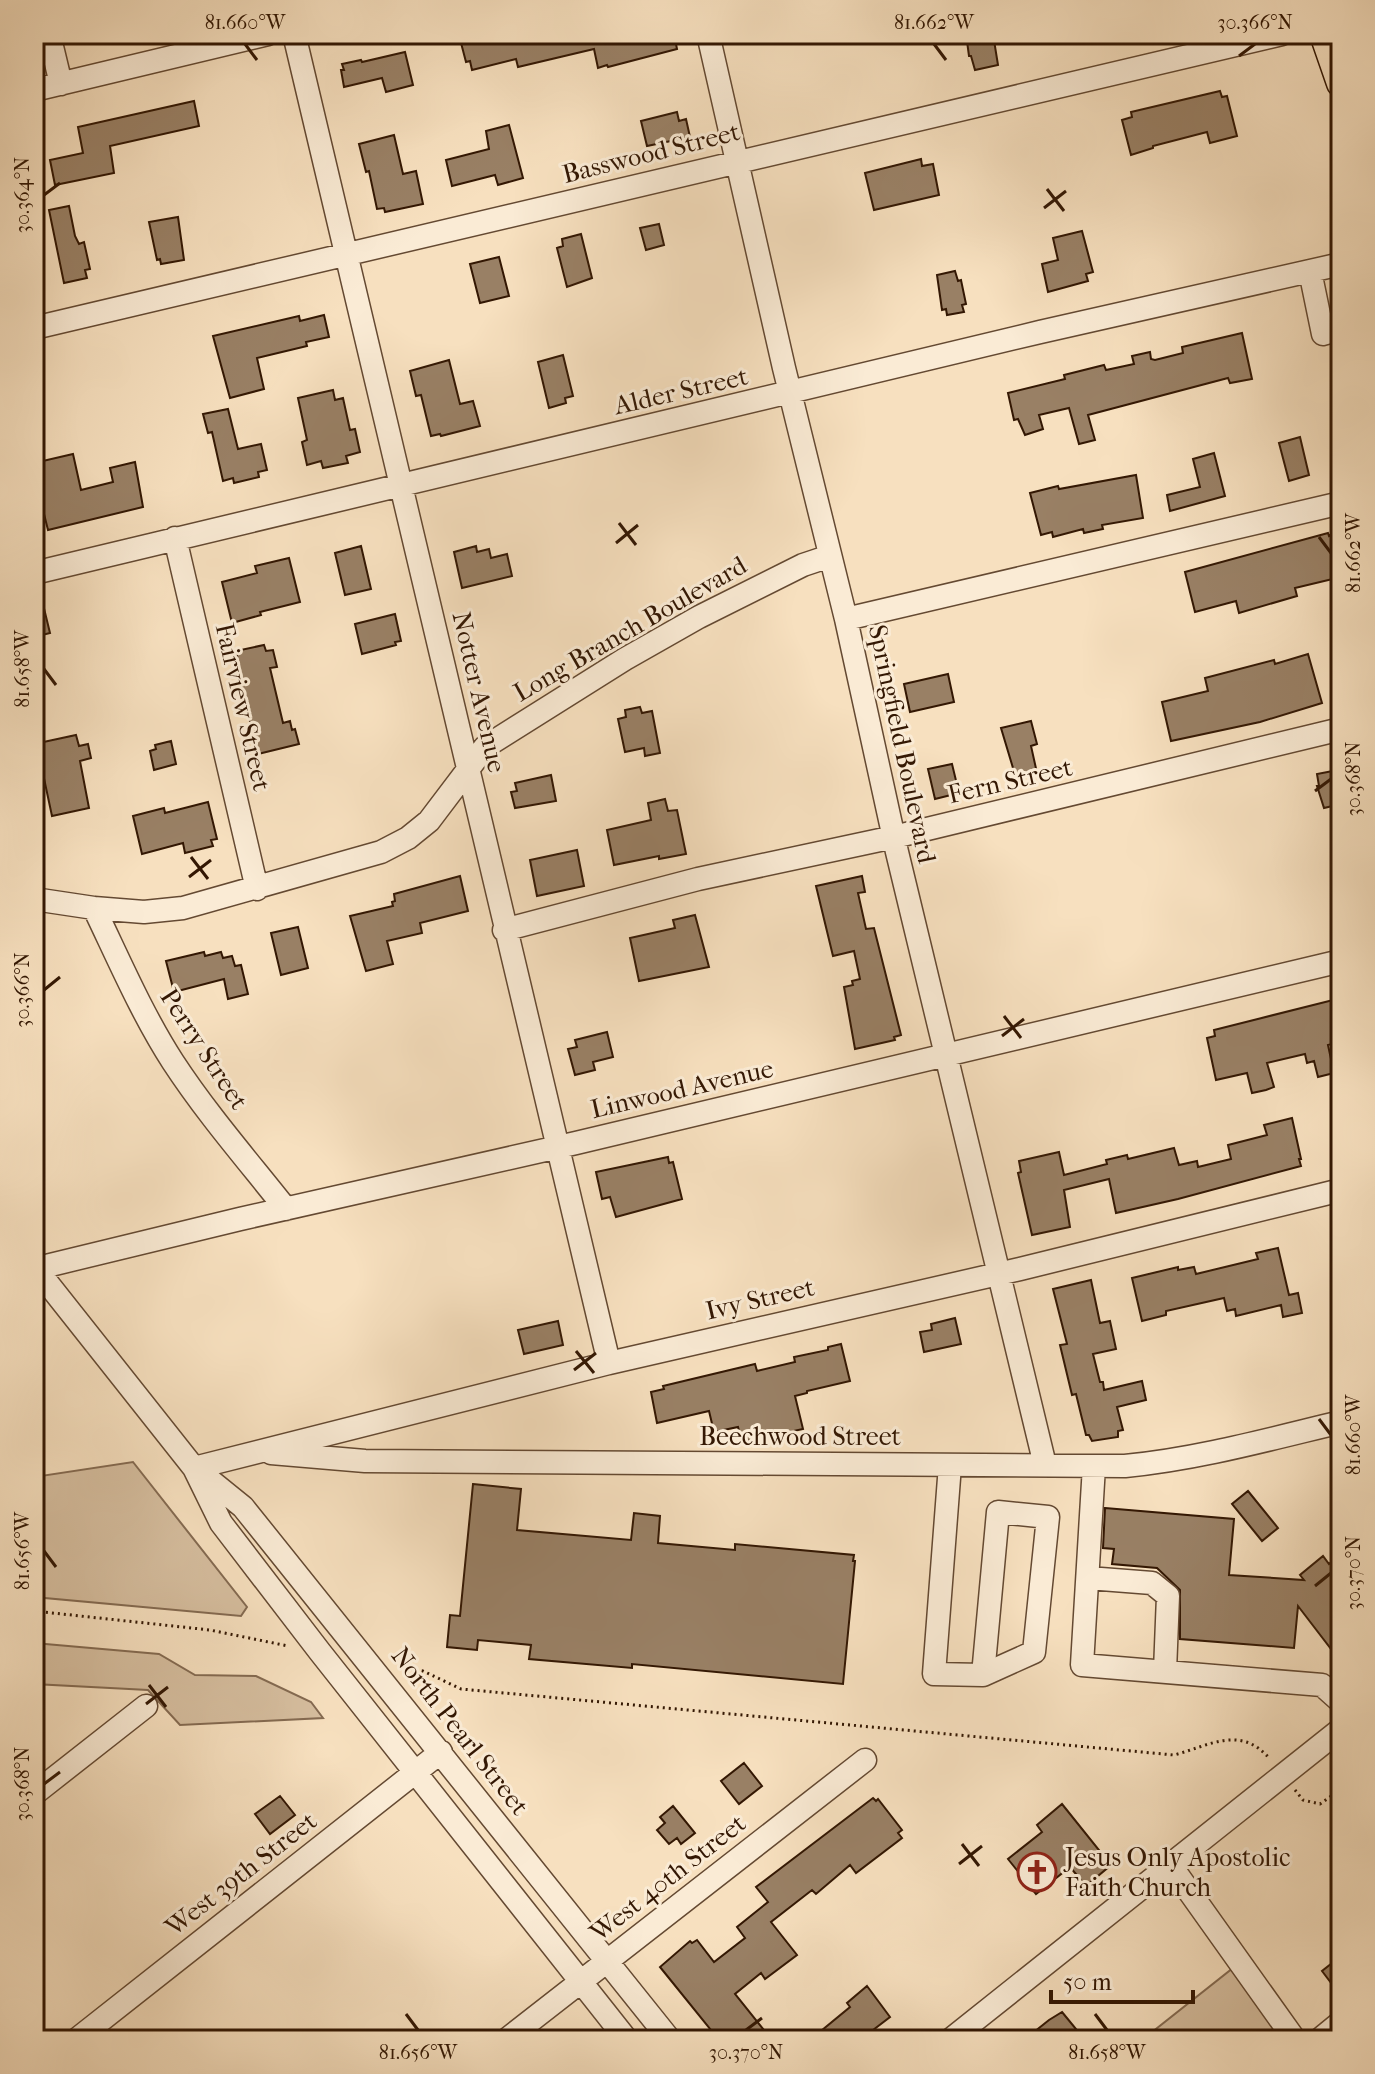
<svg xmlns="http://www.w3.org/2000/svg" width="1375" height="2074" font-family="'IM FELL French Canon',serif">
<style>
.green{fill:#d6be9f;stroke:#846a51;stroke-width:2}
.building{fill:#998065;stroke:#331703;stroke-width:2}
.lines{fill:none;stroke-linecap:round;stroke-linejoin:round}
.minor-casing{stroke:#644932;stroke-width:25}
.major-casing{stroke:#331703;stroke-width:31}
.path{stroke:#331703;stroke-width:3;stroke-dasharray:2 4;stroke-linecap:butt}
.minor{stroke:#faebd5;stroke-width:22}
.major{stroke:#f7e0bf;stroke-width:28}
.ticks{fill:none;stroke:#331703;stroke-width:3}
.labels{text-anchor:middle;dominant-baseline:central;stroke-width:6;stroke-linejoin:round;paint-order:stroke}
.street-label{font-size:26px;fill:#331703;stroke:#faebd5}
.poi-label{font-size:26px;fill:#331703;stroke:#faebd5;text-anchor:start}
.neatline{fill:none;stroke:#331703;stroke-width:3}
.ticks-label{font-size:20px;text-anchor:middle;fill:#331703}
</style>
<rect width="100%" height="100%" fill="#f7e0bf"/>
<filter id="stains"><feTurbulence type="fractalNoise" baseFrequency=".0025" numOctaves="4"/><feColorMatrix values="0 0 0 0 .2 0 0 0 0 .09 0 0 0 0 .02 0 0 0 .5 -.17"/></filter>
<radialGradient id="worn" r=".72"><stop offset=".6" stop-color="#630" stop-opacity="0"/><stop offset="1" stop-color="#630" stop-opacity=".3"/></radialGradient>
<path class="green" d="M133 1462 247 1607 241 1616 34 1597V1477Z
M34 1643 159 1654 195 1675 256 1676 311 1702 323 1718 180 1725 148 1690 34 1684Z
M1233 1968 1287 2040H1142Z"/>
<path class="building" d="M474 34H674L677 49 608 67 607 65 598 68 594 49 518 67 516 59 472 70 470 61 466 62 460 39 474 36Z
M966 34H993L998 65 975 70 971 56H969Z
M405 52 413 85 386 92 382 78 344 87 341 70H344L342 64 361 60 362 62Z
M1220 91 1222 97 1227 96 1237 136 1210 143 1207 132 1153 146V148L1131 155 1122 120 1132 117 1131 112Z
M194 101 199 126 110 146 114 173 55 185 50 160 83 153 78 127Z
M677 112 679 121 686 119 690 137 647 146 641 121Z
M509 125 523 178 498 185 495 175 452 186 446 160 489 149 486 131Z
M394 135 403 174 416 171 423 204 385 212 384 208 377 209 369 171 366 172 359 144Z
M921 159 922 166 933 164 939 195 874 210 865 173Z
M69 206 75 236 79 244 84 242 90 269 85 270 87 278 64 283 49 210Z
M178 217 184 260 161 264 160 259 157 260 149 222Z
M659 224 664 245 646 250 640 228Z
M1082 231 1093 272 1086 274 1088 281 1048 292 1042 264 1058 260 1053 238Z
M581 234 592 278 567 287 557 248 563 246 562 239Z
M499 257 509 296 480 303 470 264Z
M955 271 958 281 961 280 966 304 962 305 964 312 947 315 946 309 942 310 937 275Z
M324 315 329 337 306 342 307 346 257 358 264 389 230 398 213 336 299 316 300 321Z
M1242 333 1252 379 1230 383 1228 378 1088 415 1095 440 1079 444 1069 408 1039 415 1043 429 1025 435 1018 419 1014 420 1008 393 1065 379 1064 375 1104 365 1106 370 1134 364 1132 356 1150 352 1151 359 1155 360 1183 353 1182 347Z
M563 355 573 396 565 398 566 403 549 408 538 362Z
M449 360 460 404 473 401 480 426 441 436 440 434 431 436 421 395 416 396 410 371Z
M333 390 335 400 343 398 350 430 355 429 360 452 346 456 348 463 323 468 321 461 307 465 302 442 307 440 298 398Z
M228 409 238 449 261 444 267 470 258 472 259 477 234 483 233 478 223 481 212 432 208 433 203 414Z
M1300 437 1309 475 1289 481 1279 443Z
M1214 453 1225 496 1170 511 1167 495 1200 487 1193 459Z
M73 454 81 490 113 482 110 468 135 462 143 507 48 530 34 474V463Z
M1136 475 1143 518 1102 525 1103 529 1084 533 1083 529 1053 537 1052 532 1041 535 1030 493 1058 486 1059 489Z
M1328 533 1329 536 1331 535 1341 577 1295 588 1297 596 1239 613 1236 601 1195 612 1185 572Z
M361 546 371 589 345 595 335 553Z
M476 546 477 552 489 549 491 558 507 554 512 576 462 588 454 552Z
M289 558 300 602 260 612 261 615 232 623 222 582 257 573 255 566Z
M34 592H40L50 633 34 637Z
M395 614 401 641 395 642 396 645 362 654 355 624Z
M264 645 266 651 273 650 277 667 270 668 283 723 290 721 292 730 295 729 299 744 258 754 235 661 238 660 236 651Z
M1308 654 1322 703 1260 722 1171 741 1162 702 1208 691 1205 678 1274 660 1275 664Z
M948 674 954 702 910 712 904 684Z
M640 707 642 713 652 711 660 753 645 756 644 748 625 752 618 719 626 717 625 710Z
M1031 721 1037 744 1031 746 1037 773 1016 778 1001 728Z
M76 735 79 746 88 744 91 758 80 761 89 808 52 816 42 769 34 771V744Z
M171 741 176 764 154 770 150 751 156 749 155 745Z
M952 764 959 793 935 799 928 769Z
M1338 770 1341 804 1324 808 1317 786H1319L1317 774Z
M551 775 556 801 515 808 511 792 517 791 515 783Z
M665 799 668 811 677 810 686 854 659 859V856L614 865 607 830 651 820 648 803Z
M208 802 217 839 211 840 213 846 185 853 183 843 142 854 133 816 164 808 165 813Z
M577 850 584 886 537 896 530 860Z
M460 876 468 911 420 923 422 933 387 941 393 964 366 971 350 916 393 906 392 902 395 901 394 894Z
M862 876 865 892 858 893 866 929 874 928 901 1035 894 1037 895 1040 855 1049 844 987 853 985 852 981 860 979 854 951 833 956 816 886Z
M695 915 709 967 639 981 630 938 675 928 673 920Z
M298 927 308 968 281 975 271 933Z
M204 952 205 956 221 952 223 958 232 956 235 966 241 965 248 994 228 999 224 979 174 992 166 961Z
M1341 998V1042L1328 1045 1334 1073 1318 1077 1314 1061 1307 1063 1305 1054 1267 1063 1274 1087 1266 1090 1252 1093 1247 1073 1216 1080 1207 1038 1215 1036 1214 1030Z
M607 1032 613 1057 593 1062 595 1070 575 1075 568 1049 577 1047 575 1040Z
M1292 1118 1301 1159H1299L1301 1166 1178 1199 1116 1213 1109 1179 1064 1190 1070 1227 1032 1235 1018 1173 1021 1172 1019 1161 1059 1152 1064 1175 1107 1164 1106 1160 1127 1155 1128 1159 1174 1148 1179 1165 1197 1161 1198 1167 1231 1159 1228 1145 1267 1135 1264 1125Z
M668 1157 669 1163 673 1162 682 1199 616 1217 610 1197 602 1199 596 1172Z
M1278 1248 1289 1295 1298 1293 1302 1313 1283 1317 1281 1305 1236 1316 1235 1309 1227 1311 1224 1298 1166 1311V1315L1142 1321 1132 1278 1178 1267V1270L1194 1267 1196 1274 1258 1259 1256 1253Z
M1091 1280 1100 1323 1110 1321 1116 1349 1093 1354 1100 1382H1103L1104 1390 1142 1381 1146 1400 1117 1407 1123 1430 1118 1431V1437L1092 1441 1089 1435H1086L1076 1394 1072 1395 1060 1345 1067 1344 1053 1289Z
M955 1318 961 1344 924 1352 920 1332 932 1330 931 1324Z
M558 1321 563 1345 524 1354 518 1330Z
M841 1344 850 1381 807 1391V1393L795 1396 803 1429 742 1442 738 1427 714 1432 709 1411 657 1423 651 1392 664 1389 663 1386 755 1364 757 1371 795 1362 794 1357 828 1350V1347Z
M473 1484 521 1489 517 1530 631 1540 634 1513 660 1516 658 1543 735 1550V1544L854 1555 853 1561H855L843 1684 632 1664V1668L529 1659 531 1645 478 1640 477 1650 447 1647 450 1615 460 1616Z
M1248 1491 1278 1528 1262 1541 1232 1504Z
M1105 1508 1234 1519 1229 1575 1304 1580 1300 1575 1323 1556 1329 1564 1341 1554V1662L1298 1606 1294 1648 1180 1639V1590L1157 1568 1112 1564 1114 1549 1103 1548Z
M744 1763 762 1786 739 1804 721 1781Z
M280 1796 295 1815 270 1834 255 1814Z
M873 1798 876 1801 878 1799 902 1830 898 1833 902 1838 856 1873 850 1865 816 1894 812 1890 771 1922 797 1955 765 1979 761 1973 735 1994 772 2040H719L660 1967 690 1941 692 1943 697 1940 714 1962 745 1938 737 1927 768 1902 756 1887Z
M1062 1804 1111 1865 1086 1886 1070 1867 1036 1894 1008 1859 1042 1832 1037 1825Z
M673 1806 695 1833 681 1844 677 1838 669 1844 657 1830 665 1823 660 1817Z
M1341 1956V1996L1322 1971Z
M867 1986 890 2017 860 2040H810L850 2007 847 2003Z
M1062 2012 1085 2040H1024L1049 2020Z"/>
<g class="lines">
<g class="minor-casing">
<path id="minor" d="M49 34 61 84
M294 34 609 1363
M708 34 784 368 846 619 897 852 1045 1465
M34 90 268 34
M1310 271 1323 334 1341 329
M34 328 1282 34
M175 538 257 889
M34 573 1040 332 1341 264
M846 619 1341 503
M34 899 94 908 144 912 183 908 381 852 408 838 429 821 485 747 625 659 699 617 803 565 830 556
M94 908C119 960 142 1014 173 1062 207 1114 248 1161 286 1209
M504 930 698 879 894 837 1341 729
M34 1266 194 1468 221 1523 320 1652 627 2040
M34 1269 240 1219 576 1143 1341 961
M271 1453 365 1461 1125 1466C1198 1459 1270 1439 1341 1422
M950 1465 934 1674 983 1675 998 1512 1048 1517 1034 1652 983 1675
M1094 1466 1082 1665 1322 1685 1341 1702
M194 1468 609 1363 1020 1269 1341 1190
M201 1473 243 1507 670 2040
M1088 1578 1152 1583 1168 1596 1165 1671
M34 1794 146 1706
M1169 1863 1295 2040
M76 2040 441 1752
M506 2040 865 1760
M950 2040 1341 1729
M1319 2040 1341 2022"/>
</g>
<g class="major-casing">
<path id="major" d="M1324 34 1341 83"/>
</g>
<path class="path" d="M34 1611 210 1630 288 1646
M398 1667 423 1671 461 1689 1174 1755C1209 1746 1240 1724 1270 1759
M1295 1790 1303 1800 1320 1804 1341 1789"/>
<use href="#minor" class="minor"/>
<use href="#major" class="major"/>
</g>
<path class="ticks" d="M245 44 257 60M934 44 946 60M1239 56 1255 44M1047 189 1064 211M44 195 60 183M1044 208 1066 191M619 523 636 545M1319 537 1331 553M616 543 638 525M44 669 56 685M1315 791 1331 779M191 857 208 879M189 877 211 860M44 990 60 977M1004 1016 1021 1038M1002 1036 1024 1019M576 1351 594 1373M574 1370 596 1353M1319 1419 1331 1435M44 1551 56 1567M1315 1586 1331 1573M149 1685 166 1707M146 1704 168 1687M44 1784 60 1772M962 1844 979 1866M959 1864 982 1846M406 2014 418 2030M1095 2014 1107 2030M746 2030 762 2018"/>
<defs>
<g id="church-ring" transform="scale(2)"><circle r="9.5" fill="#faebd5" stroke="#8f2418" stroke-width="1.5"/><path d="M-1.2-6h2.4v3.5h3.3v2.4h-3.3V6h-2.4V-.1h-3.3v-2.4h3.3Z" fill="#8f2418"/></g>
</defs>
<g fill-rule="evenodd">
<use href="#church-ring" x="1037" y="1872"/>
</g>
<g class="labels">
<g class="street-label">
<text transform="translate(651 153) rotate(-14)">Basswood Street</text>
<text transform="translate(681 391) rotate(-13)">Alder Street</text>
<text transform="translate(630 629) rotate(-30)">Long Branch Boulevard</text>
<text transform="translate(479 692) rotate(77)">Notter Avenue</text>
<text transform="translate(243 707) rotate(77)">Fairview Street</text>
<text transform="translate(902 744) rotate(78)">Springfield Boulevard</text>
<text transform="translate(1010 781) rotate(-13)">Fern Street</text>
<text transform="translate(204 1049) rotate(57)">Perry Street</text>
<text transform="translate(682 1089) rotate(-13)">Linwood Avenue</text>
<text transform="translate(760 1299) rotate(-13)">Ivy Street</text>
<text x="800" y="1436">Beechwood Street</text>
<text transform="translate(460 1731) rotate(52)">North Pearl Street</text>
<text transform="translate(241 1874) rotate(-38)">West 39th Street</text>
<text transform="translate(668 1878) rotate(-38)">West 40th Street</text>
</g>
<g class="poi-label">
<text x="1065" y="1857">Jesus Only Apostolic<tspan x="1065" dy="30">Faith Church</tspan></text>
</g>
</g>
<rect width="1375" height="2074" fill="none" stroke="#f7e0bf" stroke-width="88"/>
<path d="M1051 1990v12h142v-12" fill="none" stroke="#331703" stroke-width="4"/>
<text x="1063" y="1990" font-size="24" fill="#331703" stroke="#faebd5" stroke-width="6" paint-order="stroke">50 m</text>
<rect x="44" y="44" width="1287" height="1986" class="neatline"/>
<g class="ticks-label">
<text x="245" y="29">81.660°W</text>
<text x="934" y="29">81.662°W</text>
<text x="1255" y="29">30.366°N</text>
<text transform="translate(22 195) rotate(-90)" y="7">30.364°N</text>
<text transform="translate(1353 553) rotate(-90)" y="7">81.662°W</text>
<text transform="translate(22 669) rotate(-90)" y="7">81.658°W</text>
<text transform="translate(1353 779) rotate(-90)" y="7">30.368°N</text>
<text transform="translate(22 990) rotate(-90)" y="7">30.366°N</text>
<text transform="translate(1353 1435) rotate(-90)" y="7">81.660°W</text>
<text transform="translate(22 1551) rotate(-90)" y="7">81.656°W</text>
<text transform="translate(1353 1573) rotate(-90)" y="7">30.370°N</text>
<text transform="translate(22 1784) rotate(-90)" y="7">30.368°N</text>
<text x="418" y="2059">81.656°W</text>
<text x="746" y="2059">30.370°N</text>
<text x="1107" y="2059">81.658°W</text>
</g>
<rect width="100%" height="100%" filter="url(#stains)"/>
<rect width="100%" height="100%" fill="url(#worn)"/>
</svg>
